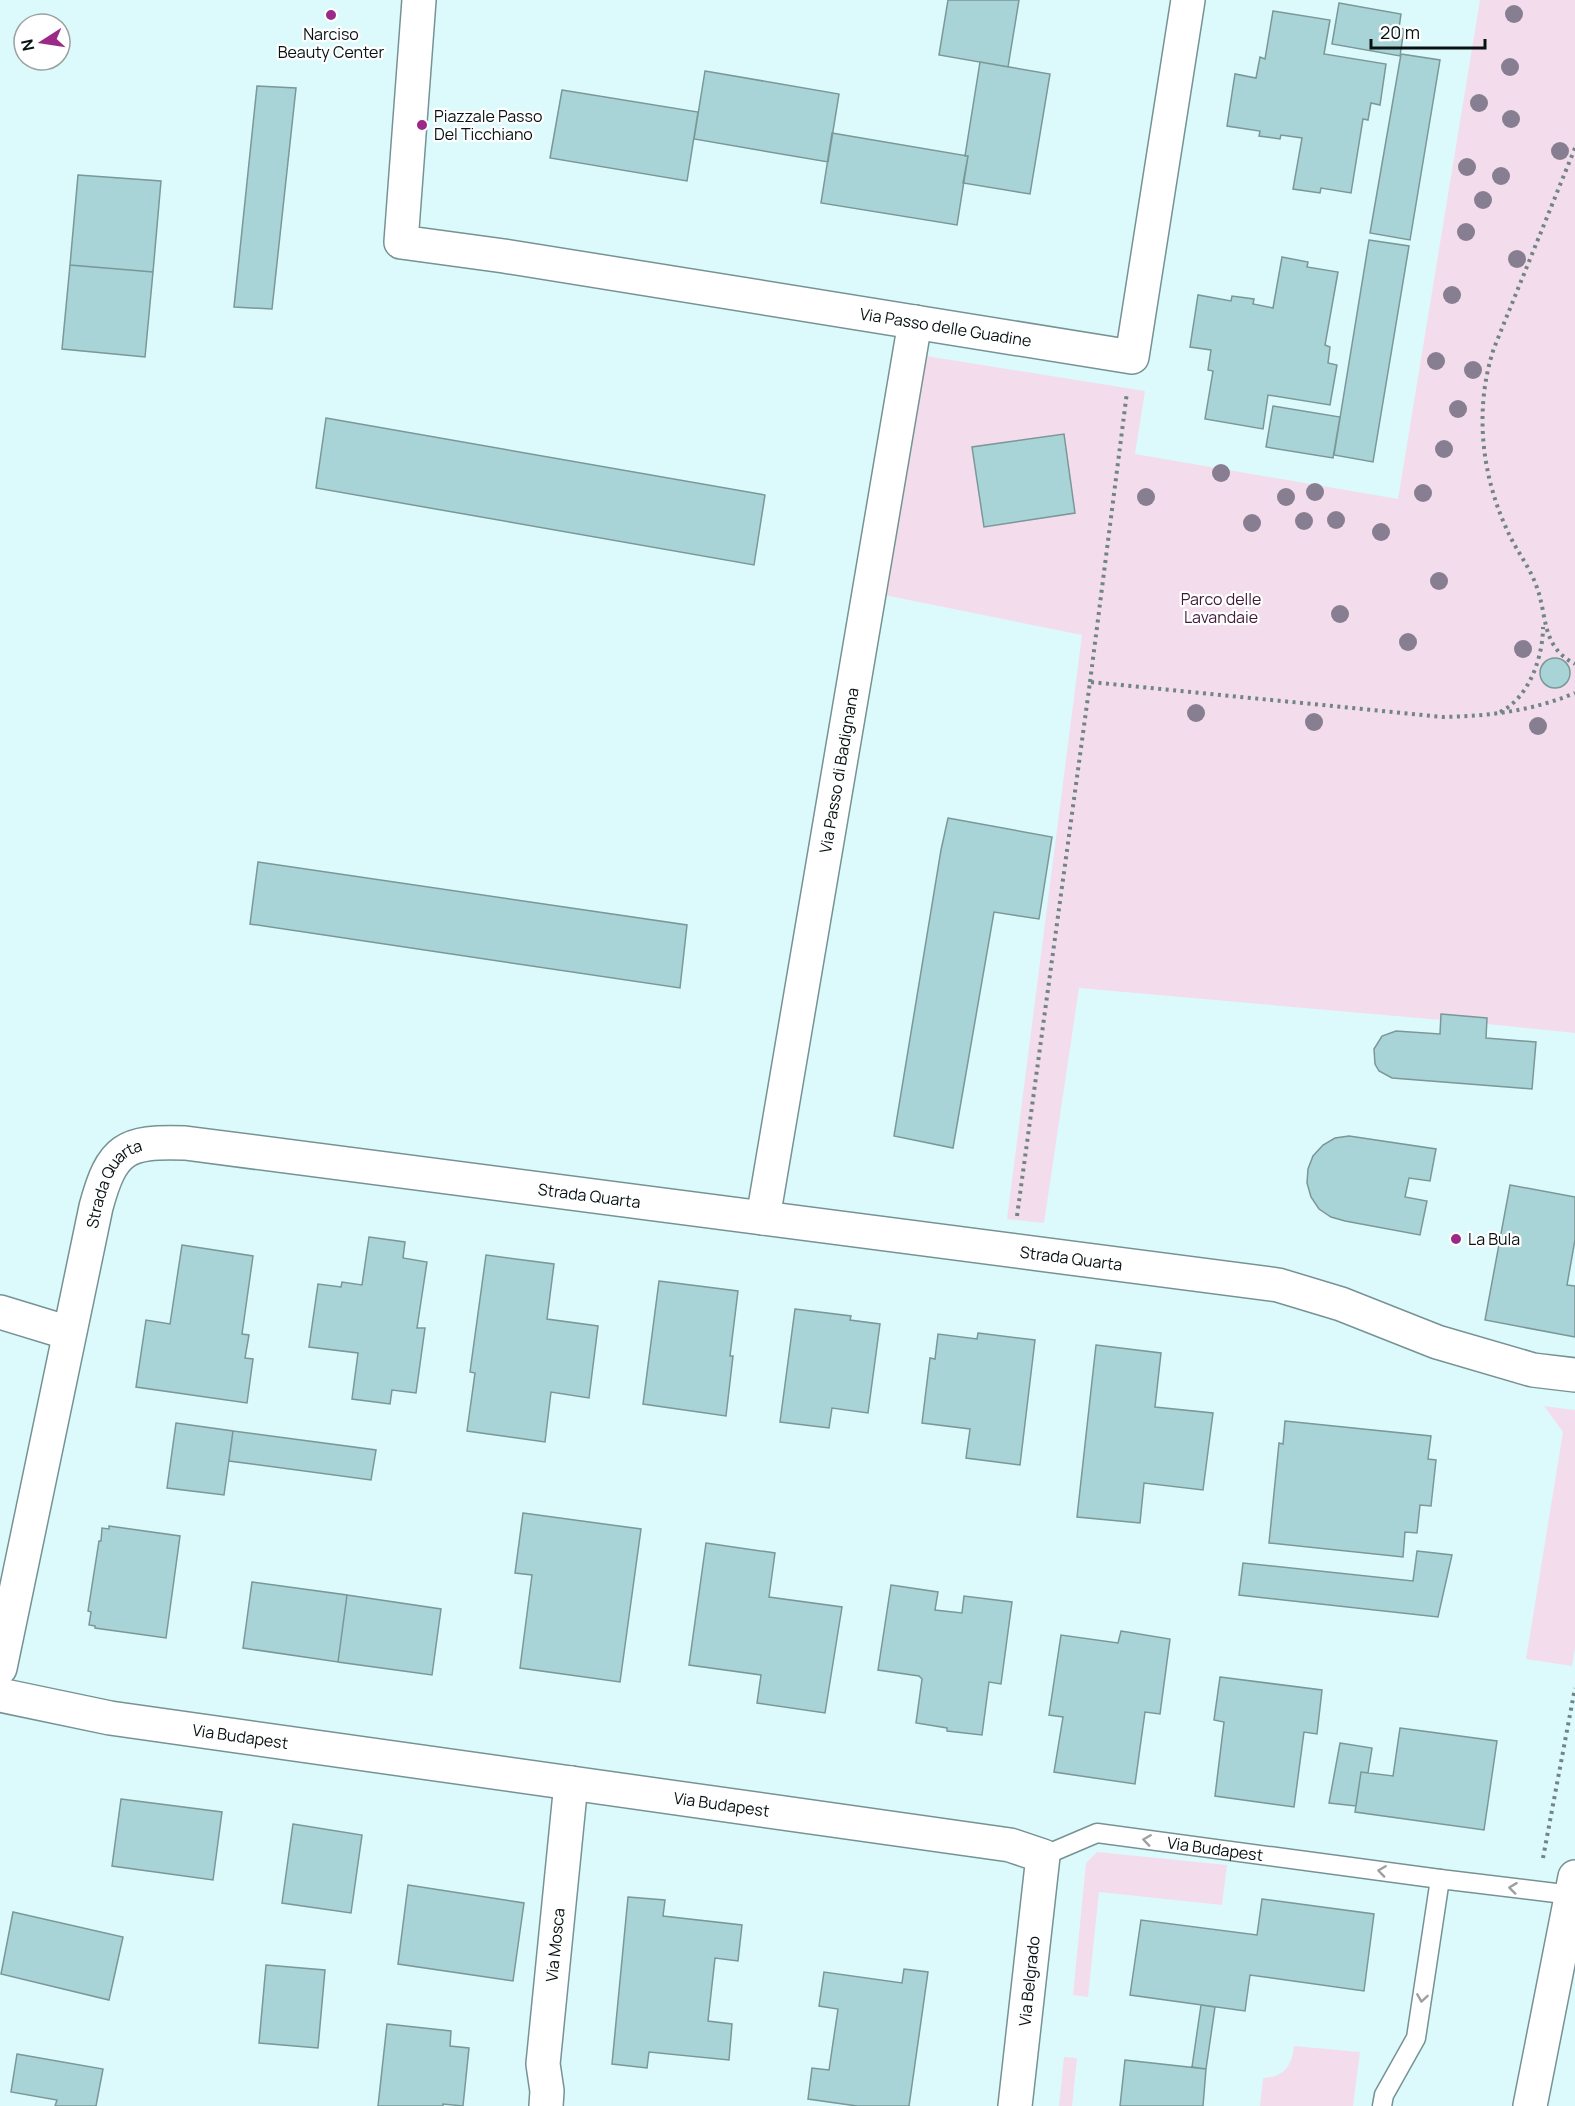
<svg xmlns="http://www.w3.org/2000/svg" width="1575" height="2106" font-family="Manrope,sans-serif">
<style>
.green{fill:#f3ddec}
.building{fill:#a8d4d7;stroke:#7b9798;stroke-width:1.5}
.lines{fill:none;stroke-linecap:round;stroke-linejoin:round}
.lane-casing{stroke:#779294;stroke-width:21}
.street-casing{stroke:#779294;stroke-width:36}
.secondary-casing{stroke:#779294;stroke-width:36}
.path{stroke:#718586;stroke-width:4;stroke-dasharray:3 4.5;stroke-linecap:butt}
.lane{stroke:#fff;stroke-width:18}
.street{stroke:#fff;stroke-width:33}
.secondary{stroke:#fff;stroke-width:33}
.tree{fill:#877f91}
.oneway{stroke:#9ca0a1}
.poi-dot{fill:#9b2987;stroke:#fff;stroke-width:2}
.labels{text-anchor:middle;dominant-baseline:central;stroke-width:4.5;stroke-linejoin:round;paint-order:stroke}
.poi-label{font-size:16px;fill:#081213;stroke:#fff;text-anchor:start}
.street-label{font-size:16px;fill:#081213;stroke:#fff}
.park-label{font-size:16px;fill:#411a39;stroke:#fff}
</style>
<rect width="100%" height="100%" fill="#dcfafc"/>
<path class="green" d="M1480 0H1575V1033L1487 1024V1017L1442 1014 1441 1020 1079 988 1044 1223 1007 1219 1082 635 884 595 920 355 1145 391 1135 454 1398 499Z
M1544 1406 1575 1410V1648L1572 1666 1526 1659 1563 1432Z
M1097 1852 1227 1865 1222 1905 1099 1892 1088 1997 1073 1995 1086 1863Z
M1294 2046 1360 2052 1353 2106H1260L1263 2078C1284 2077 1292 2066 1294 2046Z
M1064 2057 1077 2058 1072 2106H1059Z"/>
<path class="building" d="M948 0H1019L1008 67 939 55Z
M1339 3 1401 14 1399 28 1404 29 1400 56 1332 44Z
M1273 11 1330 20 1324 54 1386 64 1380 105 1371 103 1368 120 1363 119 1351 193 1321 188 1320 193 1293 189 1302 138 1281 135 1280 139 1259 136 1260 131 1227 126 1235 74 1256 78 1260 57 1265 59Z
M1401 54 1440 60 1410 240 1370 233Z
M980 62 1050 74 1030 194 963 183 968 156H965Z
M705 71 839 94 828 162 694 139Z
M257 86 296 88 272 309 234 307Z
M562 90 698 112 687 181 550 158Z
M832 133 968 156 957 225 821 203Z
M78 175 161 181 153 272 70 265Z
M1369 240 1409 246 1373 462 1334 455Z
M1282 257 1308 262 1307 267 1338 272 1325 345 1330 347 1328 363 1337 365 1330 405 1268 395 1263 429 1205 419 1213 371 1208 370 1211 350 1190 347 1198 295 1231 301 1232 296 1254 299 1253 304 1273 308Z
M70 265 153 272 145 357 62 349Z
M1273 406 1340 417 1333 458 1266 447Z
M326 418 765 495 754 565 316 488Z
M1064 434 1075 513 984 527 972 447Z
M1540 673a15 15 0 1 1 30 0a15 15 0 1 1-30 0Z
M948 818 1052 837 1039 919 994 912 953 1148 894 1136 941 850Z
M258 862 687 925 680 988 250 924Z
M1441 1014 1487 1018 1486 1038 1536 1042 1532 1089 1392 1078 1379 1071 1375 1064 1374 1049 1382 1036 1396 1031 1440 1034Z
M1349 1136 1436 1149 1430 1181 1409 1178 1405 1197 1427 1201 1420 1235 1345 1221 1331 1217 1319 1209 1311 1197 1307 1183 1308 1169 1313 1156 1323 1145 1335 1138Z
M1510 1185 1575 1197V1240L1567 1285 1575 1286V1337L1485 1320Z
M369 1237 405 1242 403 1258 427 1262 417 1328H425L416 1393 392 1390 390 1404 352 1399 358 1353 309 1347 318 1284 341 1287 342 1282 362 1285Z
M182 1245 253 1256 242 1334 249 1335 245 1358 253 1359 247 1403 136 1387 146 1320 170 1324Z
M486 1255 554 1264 547 1319 598 1326 589 1398 551 1392 545 1442 467 1431 475 1373 470 1372Z
M659 1281 738 1291 730 1356H733L726 1416 643 1404Z
M795 1309 851 1316 850 1320 880 1324 868 1413 832 1408 829 1428 780 1422Z
M978 1333 1035 1340 1020 1465 966 1458 970 1429 922 1423 930 1358 935 1359 938 1334 977 1339Z
M1096 1345 1161 1353 1155 1407 1213 1413 1203 1490 1144 1483 1140 1523 1077 1517Z
M1285 1421 1431 1436 1428 1459 1436 1460 1431 1506 1420 1505 1417 1533 1405 1532 1403 1557 1269 1543 1279 1443 1283 1444Z
M176 1423 233 1431 224 1495 167 1488Z
M233 1431 376 1450 371 1480 229 1461Z
M523 1513 641 1529 620 1682 520 1668 532 1575 515 1573Z
M109 1526 180 1536 166 1638 95 1628V1626L89 1625 91 1612 88 1611 99 1541H101L102 1528 109 1529Z
M706 1543 775 1553 769 1597 842 1607 825 1713 757 1703 761 1675 689 1665Z
M1417 1551 1452 1555 1438 1617 1239 1595 1243 1563 1413 1581Z
M252 1582 347 1595 338 1662 243 1648Z
M891 1585 938 1592 935 1610 962 1613 964 1596 1012 1602 1001 1684 989 1682 982 1735 947 1731V1728L916 1723 922 1679 919 1676 878 1670Z
M347 1595 441 1609 432 1675 338 1662Z
M1121 1631 1170 1639 1160 1714 1145 1712 1135 1784 1054 1772 1063 1717 1049 1715 1061 1635 1118 1643Z
M1220 1677 1322 1690 1317 1734 1304 1732 1294 1807 1215 1796 1224 1722 1214 1720Z
M1400 1728 1497 1741 1484 1830 1355 1812 1361 1772 1393 1776Z
M1340 1743 1372 1748 1368 1773 1361 1772 1356 1806 1329 1803Z
M121 1799 222 1812 213 1880 112 1866Z
M293 1824 362 1835 351 1913 282 1903Z
M408 1885 524 1903 513 1981 398 1964Z
M628 1897 665 1900 663 1916 742 1925 738 1961 715 1958 708 2021 732 2024 729 2060 649 2052 647 2068 612 2064Z
M1262 1899 1374 1914 1364 1991 1250 1975 1245 2011 1130 1995 1141 1920 1257 1935Z
M13 1912 123 1937 109 2000 1 1974Z
M266 1965 325 1970 318 2048 259 2043Z
M904 1969 928 1972 909 2106H857L808 2099 812 2068 829 2070 838 2009 819 2006 824 1972 902 1983Z
M1201 2005 1215 2007 1206 2069 1192 2067Z
M387 2024 451 2031 450 2046 469 2048 463 2106 443 2104V2106H378Z
M17 2054 103 2069 96 2106H55L57 2100 11 2092Z
M1125 2060 1206 2069 1203 2106H1120Z"/>
<g class="lines">
<g class="lane-casing">
<g id="lane">
<path id="s1" d="M1043 1856 1097 1833 1440 1879"/>
<path d="M1382 2106 1384 2095 1416 2038 1440 1879 1572 1895"/>
</g>
</g>
<g class="street-casing">
<g id="street">
<path id="s2" d="M419 0 401 242 504 256 1132 357 1188 0"/>
<path id="s3" d="M763 1218 915 322"/>
<path d="M0 1312 69 1333"/>
<path id="s4" d="M0 1695 110 1718 1010 1845 1043 1856 1015 2106"/>
<path id="s5" d="M546 2106 547 2091 543 2064 571 1783"/>
<path d="M1530 2106 1575 1877"/>
</g>
</g>
<g class="secondary-casing">
<g id="secondary">
<path id="s6" d="M0 1668 96 1207C112 1148 125 1141 185 1143L1278 1285 1341 1304 1437 1342 1533 1370 1575 1375"/>
</g>
</g>
<path class="path" d="M1575 148 1494 348C1474 408 1481 475 1508 532 1516 550 1529 566 1536 585 1548 615 1540 646 1575 664
M1090 682 1127 392
M1500 712C1529 698 1543 657 1543 627
M1017 1216 1090 682 1443 717C1489 716 1532 711 1575 693
M1543 1858 1575 1688"/>
<use href="#lane" class="lane"/>
<use href="#street" class="street"/>
<use href="#secondary" class="secondary"/>
</g>
<g class="tree">
<circle cx="1514" cy="14" r="9"/>
<circle cx="1510" cy="67" r="9"/>
<circle cx="1479" cy="103" r="9"/>
<circle cx="1511" cy="119" r="9"/>
<circle cx="1560" cy="151" r="9"/>
<circle cx="1467" cy="167" r="9"/>
<circle cx="1501" cy="176" r="9"/>
<circle cx="1483" cy="200" r="9"/>
<circle cx="1466" cy="232" r="9"/>
<circle cx="1517" cy="259" r="9"/>
<circle cx="1452" cy="295" r="9"/>
<circle cx="1436" cy="361" r="9"/>
<circle cx="1473" cy="370" r="9"/>
<circle cx="1458" cy="409" r="9"/>
<circle cx="1444" cy="449" r="9"/>
<circle cx="1221" cy="473" r="9"/>
<circle cx="1315" cy="492" r="9"/>
<circle cx="1423" cy="493" r="9"/>
<circle cx="1146" cy="497" r="9"/>
<circle cx="1286" cy="497" r="9"/>
<circle cx="1336" cy="520" r="9"/>
<circle cx="1304" cy="521" r="9"/>
<circle cx="1252" cy="523" r="9"/>
<circle cx="1381" cy="532" r="9"/>
<circle cx="1439" cy="581" r="9"/>
<circle cx="1340" cy="614" r="9"/>
<circle cx="1408" cy="642" r="9"/>
<circle cx="1523" cy="649" r="9"/>
<circle cx="1196" cy="713" r="9"/>
<circle cx="1314" cy="722" r="9"/>
<circle cx="1538" cy="726" r="9"/>
</g>
<defs><path id="oneway-chevron" d="M-2-3.5L2.5 0L-2 3.5" fill="none" stroke-width="1.6" stroke-linecap="round" stroke-linejoin="round" transform="scale(1.5)"/></defs>
<g class="oneway">
<use href="#oneway-chevron" transform="translate(1147 1840) rotate(-172)"/>
<use href="#oneway-chevron" transform="translate(1382 1871) rotate(-172)"/>
<use href="#oneway-chevron" transform="translate(1513 1888) rotate(-173)"/>
<use href="#oneway-chevron" transform="translate(1422 1998) rotate(99)"/>
</g>
<g class="poi-dot">
<circle cx="331" cy="15" r="6"/>
<circle cx="422" cy="125" r="6"/>
<circle cx="1456" cy="1239" r="6"/>
</g>
<g class="labels">
<g class="poi-label">
<text x="331" y="34" text-anchor="middle">Narciso<tspan x="331" dy="18">Beauty Center</tspan></text>
<text x="434" y="116">Piazzale Passo<tspan x="434" dy="18">Del Ticchiano</tspan></text>
<text x="1468" y="1239">La Bula</text>
</g>
<g class="street-label">
<text stroke="none"><textPath href="#s2" startOffset="794">Via Passo delle Guadine</textPath></text>
<text stroke="none"><textPath href="#s3" startOffset="454">Via Passo di Badignana</textPath></text>
<text stroke="none"><textPath href="#s6" startOffset="501">Strada Quarta</textPath></text>
<text stroke="none"><textPath href="#s6" startOffset="1004">Strada Quarta</textPath></text>
<text stroke="none"><textPath href="#s6" startOffset="1490">Strada Quarta</textPath></text>
<text stroke="none"><textPath href="#s4" startOffset="244">Via Budapest</textPath></text>
<text stroke="none"><textPath href="#s4" startOffset="730">Via Budapest</textPath></text>
<text stroke="none"><textPath href="#s1" startOffset="178">Via Budapest</textPath></text>
<text stroke="none"><textPath href="#s5" startOffset="162">Via Mosca</textPath></text>
<text transform="translate(1029 1981) rotate(-84)">Via Belgrado</text>
</g>
<g class="park-label">
<text x="1221" y="599">Parco delle<tspan x="1221" dy="18">Lavandaie</tspan></text>
</g>
</g>
<g transform="translate(42 42) rotate(258)"><circle r="28" fill="#ffffff" stroke="#9ca0a1" stroke-width="1.5"/>
<path d="M0-4.5L10 22L0 15L-10 22Z" fill="#9b2987"/>
<text y="-9" font-size="16" font-weight="bold" text-anchor="middle" fill="#081213">N</text>
</g>
<path d="M1371 39v9h114v-9" fill="none" stroke="#081213" stroke-width="3"/>
<text x="1380" y="39" font-size="18" fill="#081213" stroke="#ffffff" stroke-width="4.5" paint-order="stroke">20 m</text>
</svg>
